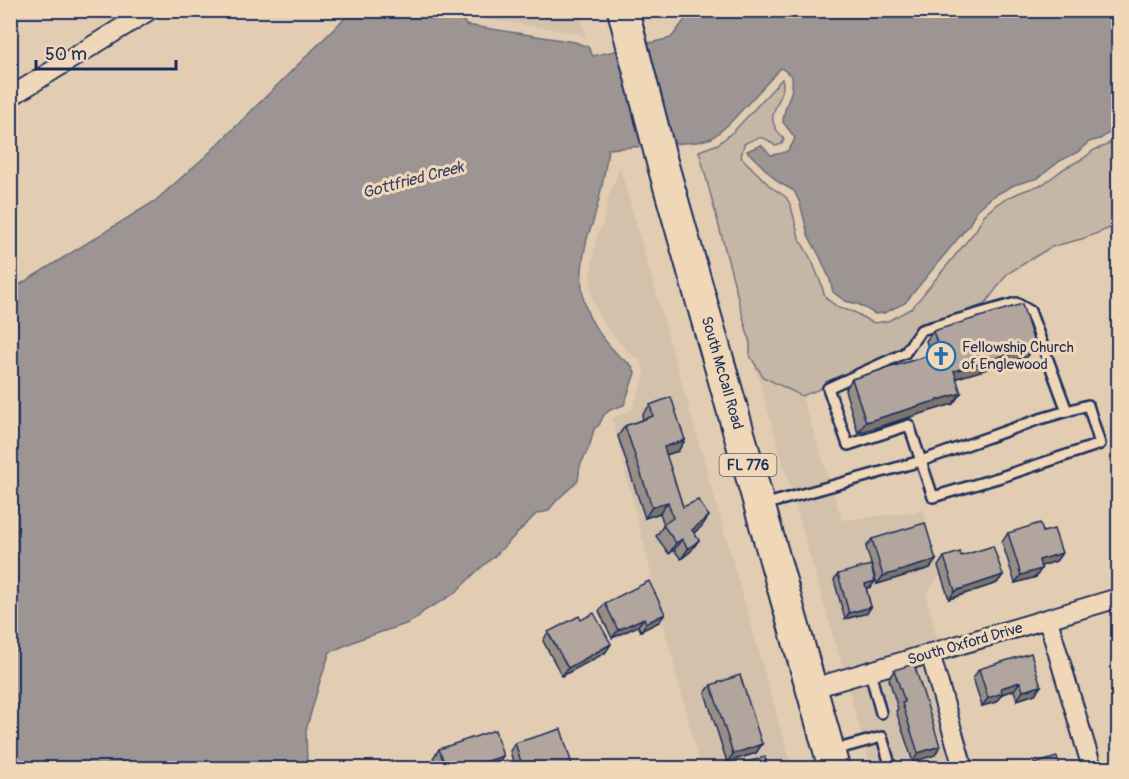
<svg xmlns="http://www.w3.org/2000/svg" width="1129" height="779" font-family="Pangolin,sans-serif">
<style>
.built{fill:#d4c1ac}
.green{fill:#c6b6a5;stroke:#707282;stroke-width:1.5}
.water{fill:#9c9593;stroke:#686c7e;stroke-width:1.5}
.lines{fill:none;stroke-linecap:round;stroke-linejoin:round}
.service-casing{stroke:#1b2f5e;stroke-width:14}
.minor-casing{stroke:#1b2f5e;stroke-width:22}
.primary-casing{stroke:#1b2f5e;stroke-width:34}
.service{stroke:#f0d7b7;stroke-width:9}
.minor{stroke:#f0d7b7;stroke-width:18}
.primary{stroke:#f0d7b7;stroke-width:30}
.wall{fill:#988e87;stroke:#1b2f5e;stroke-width:1.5}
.shaded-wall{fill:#7c746e;stroke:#1b2f5e;stroke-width:1.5}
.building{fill:#b1a59d;stroke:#1b2f5e;stroke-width:1.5}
.labels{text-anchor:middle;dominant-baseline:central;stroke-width:6;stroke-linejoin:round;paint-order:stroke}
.shield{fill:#f0d7b7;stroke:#5b6179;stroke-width:1.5}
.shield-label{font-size:14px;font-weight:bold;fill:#1b2f5e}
.poi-label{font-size:15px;fill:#1b2f5e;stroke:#f0d7b7;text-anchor:start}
.street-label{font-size:15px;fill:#1b2f5e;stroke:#f0d7b7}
.water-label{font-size:16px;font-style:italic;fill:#354369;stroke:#f0d7b7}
</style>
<rect width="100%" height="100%" fill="#e3cdb2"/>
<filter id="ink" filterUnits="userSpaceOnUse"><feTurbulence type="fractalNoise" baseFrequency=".0167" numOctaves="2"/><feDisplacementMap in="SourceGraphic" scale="12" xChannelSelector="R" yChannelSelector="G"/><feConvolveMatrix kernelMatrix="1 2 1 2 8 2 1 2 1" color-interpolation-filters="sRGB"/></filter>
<g filter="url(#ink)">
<path class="built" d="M469 11H580L586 37 577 33 473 17Z
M620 167 792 768H700L612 419 631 410 641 386 645 372 640 360 628 352 605 326 597 311 592 298 590 276 596 238 602 225 610 193Z
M754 363 763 377 802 396 842 520 924 511 940 575 926 595 938 641 843 670Z
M922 666 952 768H871L848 688Z"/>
<path class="green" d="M782 79C788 96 766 110 775 127 777 132 782 136 784 139 782 145 780 145 775 146 763 134 757 137 744 144L741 157 771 187 786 197 791 206 799 238 812 261 821 283 824 294 827 299 839 308 854 312 869 321 875 323 888 321 912 308 976 230 984 215 997 204 1018 193 1043 184 1065 168 1084 158 1094 150 1105 146 1118 137V225L1085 238 1051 247 1007 274 985 304 914 331 908 343 863 372 802 396 763 377 750 356V343L699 151 718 144 735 130Z"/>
<path class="water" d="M352 11H458L466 25 575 42 588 47 593 56 671 38 684 21 688 11H1118V127L1100 139 1089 142 1078 152 1060 161 1038 178 1014 185 992 197 977 210 969 225 905 303 884 313 875 314 858 304 845 301 833 292 830 280 820 257 808 235 800 203 794 191 778 182 747 151 761 145 771 155C786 153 789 153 795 138L783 122C784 102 794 97 792 76L781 68 729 124 712 138 697 142 608 149C605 174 600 198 593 222 591 228 588 233 587 239 581 265 578 292 589 316 597 332 608 345 620 357 628 363 632 363 635 373L624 405 610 410 604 415 599 425 594 429 590 445 580 466 578 481 557 500 548 511 536 514 496 555 477 571 454 594 424 611 416 619 406 624 360 639 330 652 320 681 306 730 307 765 305 768H11V290L155 201 208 154Z"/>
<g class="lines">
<g class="service-casing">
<path id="service" d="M763 505 921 461 933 497 1001 477 1100 444 1088 405 1040 419 921 461 909 425 848 445 828 388 905 353 921 330 1016 303 1030 311 1067 411
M870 672 881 713
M834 750 882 737 891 768"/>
</g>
<g class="minor-casing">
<path id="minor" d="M10 97 150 10
M1048 620 1092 768
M930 653 963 768
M810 689 1118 598"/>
</g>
<g class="primary-casing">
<path id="primary" d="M623 10 662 162 834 768"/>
</g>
<use href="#service" class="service"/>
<use href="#minor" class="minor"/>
<use href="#primary" class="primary"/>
</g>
<path class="wall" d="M933 331 1035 346 1027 357 957 378 953 404 858 433 845 390 852 379 930 355 926 341Z
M650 405 685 440 678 451 666 455 683 507 709 516 701 527 694 533 691 551 681 559 674 550 669 554 656 536 664 525 660 513 645 518 618 436 625 426 643 420 642 415Z
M1043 532 1062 553 1056 561 1041 566V569L1036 577 1015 583 1002 542 1008 533Z
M872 539 936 560 930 568 877 584 866 547Z
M961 556 1003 575 997 583 949 599 938 566 944 557Z
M838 574 875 581 871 587 866 588 871 607 867 613 845 619 834 580Z
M605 603 665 614 659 622 641 631 638 626 612 638 599 611Z
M581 620 611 644 605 653 562 676 543 641 548 632Z
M979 669 1041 686 1035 694 1017 700 1014 690 1002 694 996 702 982 706 973 678Z
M894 670 940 746 935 755 913 762 896 711 898 709 889 679Z
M711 685 762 744 756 753 727 762 705 693Z
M515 743 573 768H515L510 751Z
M439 749 498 764 484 768H437L433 758Z"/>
<path class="shaded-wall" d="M1035 346 1027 357 947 381 954 371Z
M961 393 953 404 858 433 866 422Z
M685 440 678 451 656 458 664 447Z
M668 502 660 513 645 518 652 507Z
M709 516 701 527 684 540 692 530Z
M682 539 674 550 669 554 676 543Z
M699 540 691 551 681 559 688 549Z
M1062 553 1056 561 1033 569 1039 560Z
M936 560 930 568 877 584 883 576Z
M1041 569 1036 577 1015 583 1021 575Z
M1003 575 997 583 949 599 955 591Z
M875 581 871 587 861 590 865 584Z
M871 607 867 613 845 619 849 613Z
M665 614 659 622 641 631 646 623Z
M644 618 638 626 612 638 618 630Z
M611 644 605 653 562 676 568 668Z
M1020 682 1014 690 1002 694 996 702 982 706 988 698 1001 688Z
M1041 686 1035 694 1017 700 1023 691Z
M762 744 756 753 727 762 733 754Z
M940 746 935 755 913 762 918 753Z
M503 756 498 764 484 768H466Z"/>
<path class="building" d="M1022 304 1035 346 954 371 961 393 866 422 852 379 940 352 933 331Z
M671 397 685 440 664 447 683 507 698 500 709 516 692 530 699 540 688 549 682 539 676 543 663 525 673 518 668 502 652 507 625 426 653 416 650 405Z
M925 523 936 560 883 576 872 539Z
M1040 523 1043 532 1054 529 1062 553 1039 560 1041 569 1021 575 1008 533Z
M993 546 1003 575 955 591 944 557 960 552 961 556Z
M871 565 875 581 865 584 871 607 849 613 838 574Z
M649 581 665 614 646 623 644 618 618 630 605 603Z
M594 613 611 644 568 668 548 632 579 616 581 620Z
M1031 653 1041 686 1023 691 1020 682 1001 688 1002 693 988 698 979 669Z
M914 664 940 746 918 753 902 703 905 702 894 670Z
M740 675 762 744 733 754 711 685Z
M561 729 573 768H523L515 743Z
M495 730 503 756 466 768H446L439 749Z
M765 757 768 768H733V766Z
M1057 757 1061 768H1035L1034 764Z"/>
</g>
<defs>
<g id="church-ring" transform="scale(1.5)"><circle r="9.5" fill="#f0d7b7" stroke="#1f6fb2" stroke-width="1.5"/><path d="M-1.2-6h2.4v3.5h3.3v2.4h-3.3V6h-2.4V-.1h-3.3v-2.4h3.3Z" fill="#1f6fb2"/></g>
</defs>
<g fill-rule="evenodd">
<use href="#church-ring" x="941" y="356"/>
</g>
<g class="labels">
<rect class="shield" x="719.5" y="454" width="57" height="22" rx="4.5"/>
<g class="shield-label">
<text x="748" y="465">FL 776</text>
</g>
<g class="poi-label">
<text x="962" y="347">Fellowship Church<tspan x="962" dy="17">of Englewood</tspan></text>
</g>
<g class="street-label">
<text transform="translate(722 373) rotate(74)">South McCall Road</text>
<text transform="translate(965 644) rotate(-16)">South Oxford Drive</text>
</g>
<g class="water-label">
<text transform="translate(413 180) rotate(-15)">Gottfried Creek</text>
</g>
</g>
<rect width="1129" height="779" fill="none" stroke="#f0d7b7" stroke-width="36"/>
<rect x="18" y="18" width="1093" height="743" fill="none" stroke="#1b2f5e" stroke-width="2" filter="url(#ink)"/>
<path d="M36 60v9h140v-9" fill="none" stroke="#1b2f5e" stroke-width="3"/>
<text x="45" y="60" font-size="18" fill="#1b2f5e" stroke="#f0d7b7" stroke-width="4.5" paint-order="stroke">50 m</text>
</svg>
